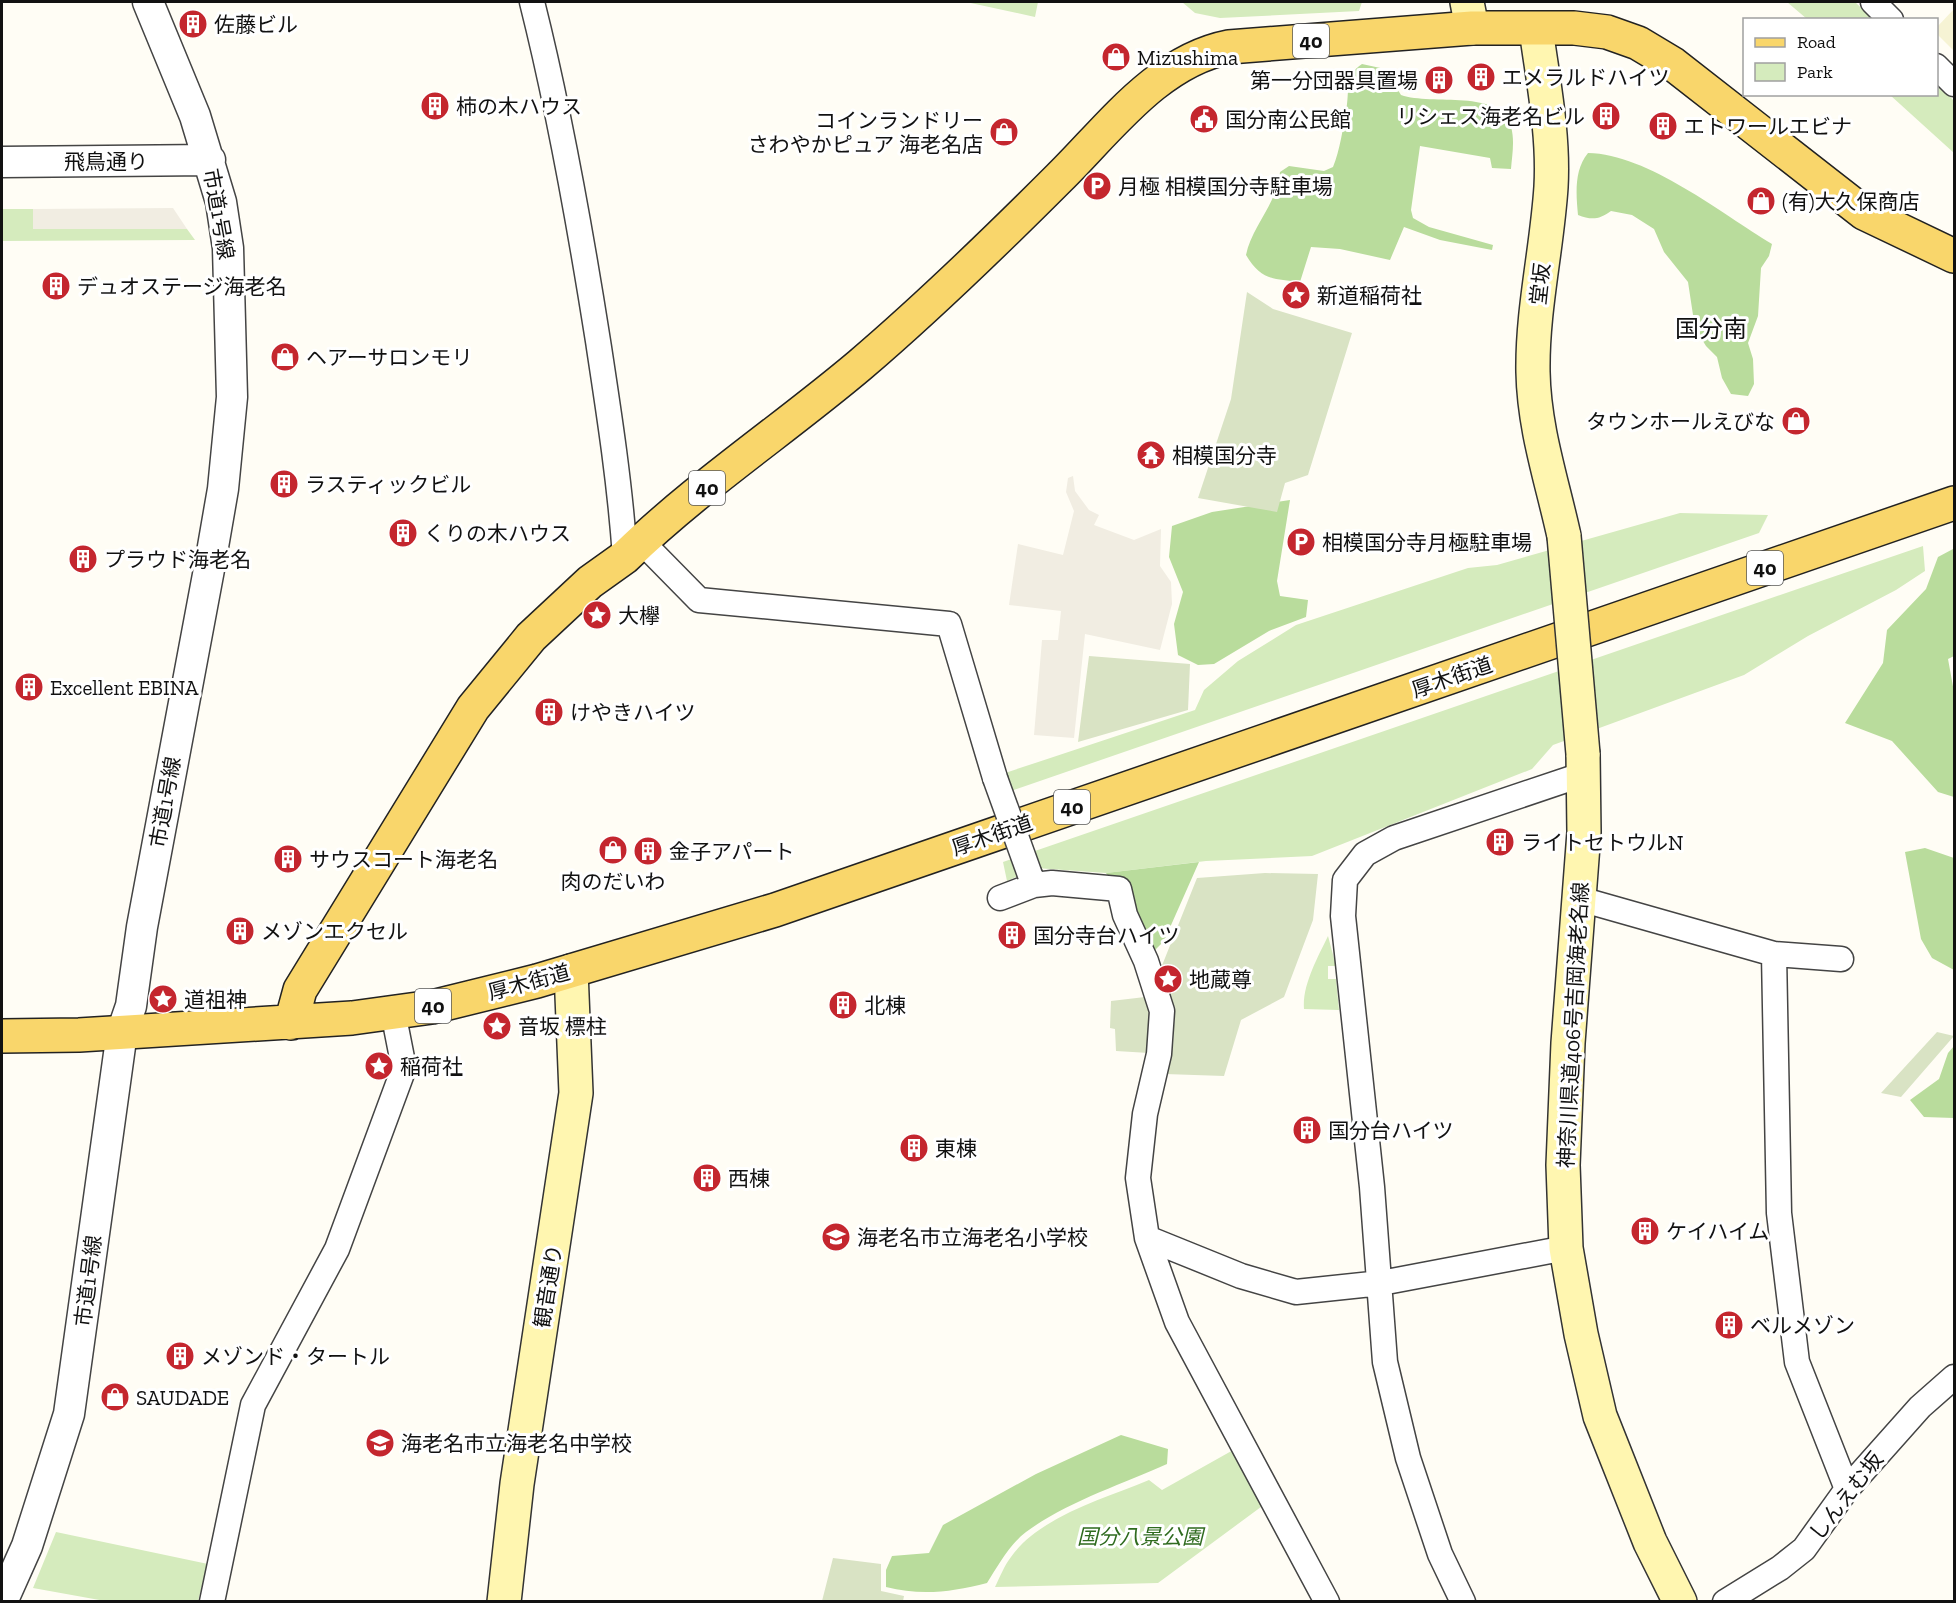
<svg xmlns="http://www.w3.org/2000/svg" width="1956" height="1603" font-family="'Zilla Slab','Noto Sans JP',serif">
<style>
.farmland{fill:#f6f3d4}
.green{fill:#d5ebbd}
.forest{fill:#b9dc9c}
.cemetery{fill:#d9e3c4}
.plaza{fill:#f1ede2}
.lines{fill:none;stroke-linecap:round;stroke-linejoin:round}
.minor-casing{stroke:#444;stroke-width:27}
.tertiary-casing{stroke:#444;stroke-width:33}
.secondary-casing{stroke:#333;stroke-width:36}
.primary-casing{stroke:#222;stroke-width:36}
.minor{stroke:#fff;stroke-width:24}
.tertiary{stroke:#fff;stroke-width:30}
.secondary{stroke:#fff6b0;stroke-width:33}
.primary{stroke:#f9d66b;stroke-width:33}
.minor-bridge-casing{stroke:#444;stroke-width:27;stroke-linecap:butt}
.secondary-bridge-casing{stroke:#333;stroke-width:36;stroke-linecap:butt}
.minor-bridge{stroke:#fff;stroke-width:24}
.secondary-bridge{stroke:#fff6b0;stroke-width:33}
.labels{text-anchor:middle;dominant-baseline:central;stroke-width:6;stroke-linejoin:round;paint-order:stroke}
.shield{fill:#fff;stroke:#585858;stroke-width:1.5}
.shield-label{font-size:20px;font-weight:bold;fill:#111}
.poi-label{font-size:21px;fill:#111;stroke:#fff;text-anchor:start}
.street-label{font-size:21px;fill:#111;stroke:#fff}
.park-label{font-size:21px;font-style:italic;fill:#2f6b1f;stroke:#fff}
.quarter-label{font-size:24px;fill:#111;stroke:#fff}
</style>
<rect width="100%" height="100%" fill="#fffdf5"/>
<path class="farmland" d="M1954 9V51L1936 33 1937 27Z"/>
<path class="green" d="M966 2H1038L1035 17Z
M1182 2H1362L1359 11 1220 18 1195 13Z
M1787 2H1855L1873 19H1807Z
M1937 83 1954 101V153L1890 95 1936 94Z
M2 209H33L34 229H187L195 240 2 241Z
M1680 513 1768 515 1759 533 1008 792 1002 774 1195 710 1204 690 1238 661 1296 625 1468 568 1497 565Z
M1923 546 1925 571 1896 590 1808 636 1744 675 1553 745 1532 769 1312 856 1206 861 1106 873 1036 868 1007 881 1003 862Z
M1328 936 1336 966H1328V979H1336L1339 1010 1304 1009C1302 985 1318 957 1328 936Z
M1235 1449 1265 1504 1158 1583 995 1587C1000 1577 1004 1566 1011 1557 1040 1516 1104 1499 1149 1480L1162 1490Z
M56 1532 208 1564 198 1601H105L33 1588Z"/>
<path class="forest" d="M1362 64 1385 69 1401 95C1432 106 1501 88 1511 127 1515 140 1512 156 1511 169L1492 168 1490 158 1420 146 1411 210 1413 218 1429 227 1493 245 1492 250 1440 240 1404 227 1390 260 1340 249 1311 247 1300 282C1273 279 1261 280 1246 255 1252 226 1277 204 1280 172L1289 166 1324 171 1333 167C1340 150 1343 128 1346 111 1350 92 1344 75 1362 64Z
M1588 153C1648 154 1722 214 1772 244L1769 256 1761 268 1758 316 1748 343 1753 359 1754 384 1748 396 1731 394 1722 378 1717 357 1706 346 1695 328 1688 282 1664 252 1654 229 1632 215 1611 211C1599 220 1591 220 1578 215 1576 194 1574 170 1588 153Z
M1290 500 1277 581 1280 596 1308 600 1306 617 1269 631 1214 664 1198 665 1178 655 1174 624 1183 592 1169 557 1172 526 1212 512Z
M1953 549 1954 656 1948 659 1954 692V797L1938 792 1892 741 1845 723 1883 663 1887 630 1926 589 1938 557Z
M1925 848 1954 858V970L1932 958 1921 939 1905 852Z
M1199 862 1164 941 1154 951 1106 873Z
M1954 1046V1118L1924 1117 1910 1100 1939 1079 1948 1053Z
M1121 1435 1168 1449 1167 1464C1122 1484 1065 1503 1026 1532 1009 1545 998 1566 987 1583 952 1592 921 1596 886 1587V1570L892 1556 929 1553 943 1525 1036 1474Z"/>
<path class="cemetery" d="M1247 292 1273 309 1352 333 1308 475 1285 483 1277 512 1198 498 1231 399Z
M1089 656 1190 664 1188 710 1078 742Z
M1265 873 1318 874 1313 920 1284 997 1241 1020 1224 1076 1165 1074 1173 1047 1175 1008 1159 973 1197 878Z
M1145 997 1151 1017 1149 1053 1116 1051 1115 1029 1110 1028 1111 1001Z
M1937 1032 1954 1036 1901 1097 1881 1093Z
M833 1558 881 1564V1591L904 1596 903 1601H822Z"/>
<path class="plaza" d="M173 208 187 229H33V209Z
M1073 476 1075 491 1089 510 1099 515 1094 525 1134 540 1161 529 1160 566 1171 582 1172 604 1160 650 1085 634 1074 738 1034 735 1042 640H1058L1061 611 1009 605 1018 544 1063 555 1074 511 1066 492 1068 478Z"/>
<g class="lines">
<g class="minor-casing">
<path id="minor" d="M532 2C560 113 580 227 598 341 609 413 620 484 625 557
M1873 2 1891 20
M1936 66 1954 84
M641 541 699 600 949 624 995 778
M1030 875 1034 885 1052 883 1119 889 1125 915 1146 961 1162 1011 1159 1054 1145 1114 1138 1178 1147 1238 1177 1322 1327 1602
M1000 898 1034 885
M1580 899 1774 954 1841 959
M1774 954 1779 1213 1797 1362 1847 1489
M1147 1238 1241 1276 1296 1292 1381 1283 1566 1248
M212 1602 253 1405 337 1249 404 1068 393 1012
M1463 1602 1440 1554 1408 1458 1385 1362 1372 1187 1343 916 1345 880 1365 854 1394 838 1584 774
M1725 1602 1780 1568 1804 1549 1847 1489 1920 1407 1954 1377"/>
</g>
<g class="tertiary-casing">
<path id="tertiary" d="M2 162 210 160
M2 1602 27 1546 69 1414 122 1032 131 1006 142 927 210 564 223 489 232 397 228 248 221 202 195 116 148 2"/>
</g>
<g class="secondary-casing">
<path id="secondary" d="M1467 2 1472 28
M1536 29C1543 81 1554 134 1551 187 1547 249 1532 310 1533 372 1534 429 1552 481 1564 536
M1583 754 1584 832 1568 1043 1563 1165 1566 1248 1581 1334 1600 1416 1650 1542 1680 1602
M504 1602 517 1484 576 1093 571 971"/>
</g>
<g class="primary-casing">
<path id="primary" d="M291 1023 300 990 473 708 531 637 590 582 625 557C697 487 783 430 860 365 928 307 996 241 1059 178 1108 130 1157 61 1229 47L1472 28H1574L1607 32 1638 43 1673 64 1864 213 1954 256
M2 1036 79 1035 352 1018 432 1007 537 981 775 910 1954 503"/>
</g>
<use href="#minor" class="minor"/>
<use href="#tertiary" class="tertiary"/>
<use href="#secondary" class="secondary"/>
<use href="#primary" class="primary"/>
<g class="minor-bridge-casing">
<path id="minor-bridge" d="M995 778 1030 875"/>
</g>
<g class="secondary-bridge-casing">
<path id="secondary-bridge" d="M1564 536 1583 754"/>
</g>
<use href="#minor-bridge" class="minor-bridge"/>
<use href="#secondary-bridge" class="secondary-bridge"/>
</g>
<defs>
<g id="building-disc" transform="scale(1.5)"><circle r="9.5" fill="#c4262e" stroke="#fff"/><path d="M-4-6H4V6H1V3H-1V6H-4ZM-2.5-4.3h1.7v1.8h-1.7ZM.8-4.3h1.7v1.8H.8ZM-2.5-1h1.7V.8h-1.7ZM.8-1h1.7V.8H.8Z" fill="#fff"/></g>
<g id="shop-disc" transform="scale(1.5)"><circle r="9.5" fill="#c4262e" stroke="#fff"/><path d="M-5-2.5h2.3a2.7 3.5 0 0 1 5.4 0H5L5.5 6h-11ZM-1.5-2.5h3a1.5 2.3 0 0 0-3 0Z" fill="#fff"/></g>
<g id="civic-disc" transform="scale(1.5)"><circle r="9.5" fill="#c4262e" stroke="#fff"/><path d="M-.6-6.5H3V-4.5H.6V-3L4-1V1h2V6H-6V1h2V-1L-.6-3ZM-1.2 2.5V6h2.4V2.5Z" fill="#fff"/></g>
<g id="parking-disc" transform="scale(1.5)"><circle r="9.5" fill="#c4262e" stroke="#fff"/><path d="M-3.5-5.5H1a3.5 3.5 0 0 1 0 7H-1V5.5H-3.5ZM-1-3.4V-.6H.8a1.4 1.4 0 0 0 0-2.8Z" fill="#fff"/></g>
<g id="sight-disc" transform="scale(1.5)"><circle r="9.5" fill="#c4262e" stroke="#fff"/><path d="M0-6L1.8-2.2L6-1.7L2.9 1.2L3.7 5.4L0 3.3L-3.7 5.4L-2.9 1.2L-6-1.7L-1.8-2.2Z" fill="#fff"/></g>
<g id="temple-disc" transform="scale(1.5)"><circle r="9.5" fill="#c4262e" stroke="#fff"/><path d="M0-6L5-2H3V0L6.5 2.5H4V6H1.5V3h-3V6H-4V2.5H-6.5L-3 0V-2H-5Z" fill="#fff"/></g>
<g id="school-disc" transform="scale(1.5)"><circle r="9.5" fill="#c4262e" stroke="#fff"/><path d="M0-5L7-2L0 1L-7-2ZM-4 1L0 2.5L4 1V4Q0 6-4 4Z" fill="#fff"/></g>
</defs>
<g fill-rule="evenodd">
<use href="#building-disc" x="193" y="24"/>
<use href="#shop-disc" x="1116" y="57"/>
<use href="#building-disc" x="1481" y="77"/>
<use href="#building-disc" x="1439" y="80"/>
<use href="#building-disc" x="435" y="106"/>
<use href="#building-disc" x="1606" y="116"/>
<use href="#civic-disc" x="1204" y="119"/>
<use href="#building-disc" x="1663" y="126"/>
<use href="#shop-disc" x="1004" y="132"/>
<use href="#parking-disc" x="1097" y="186"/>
<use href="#shop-disc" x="1761" y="201"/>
<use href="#building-disc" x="56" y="286"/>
<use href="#sight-disc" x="1296" y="295"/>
<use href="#shop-disc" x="285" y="357"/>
<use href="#shop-disc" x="1796" y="421"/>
<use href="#temple-disc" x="1151" y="455"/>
<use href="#building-disc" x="284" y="484"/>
<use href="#building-disc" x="403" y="533"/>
<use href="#parking-disc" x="1301" y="542"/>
<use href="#building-disc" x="83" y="559"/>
<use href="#sight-disc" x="597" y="615"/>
<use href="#building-disc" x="29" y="687"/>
<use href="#building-disc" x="549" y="712"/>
<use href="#building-disc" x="1500" y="842"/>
<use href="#shop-disc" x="613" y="850"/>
<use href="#building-disc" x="648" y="851"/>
<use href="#building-disc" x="288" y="859"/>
<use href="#building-disc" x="240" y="931"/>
<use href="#building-disc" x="1012" y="935"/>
<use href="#sight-disc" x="1168" y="979"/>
<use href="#sight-disc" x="163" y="999"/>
<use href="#building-disc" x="843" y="1005"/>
<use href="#sight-disc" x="497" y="1026"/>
<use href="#sight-disc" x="379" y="1066"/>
<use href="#building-disc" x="1307" y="1130"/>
<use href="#building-disc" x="914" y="1148"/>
<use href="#building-disc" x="707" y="1178"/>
<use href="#building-disc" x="1645" y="1231"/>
<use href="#school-disc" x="836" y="1237"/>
<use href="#building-disc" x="1729" y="1325"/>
<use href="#building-disc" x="180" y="1356"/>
<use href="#shop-disc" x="115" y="1397"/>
<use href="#school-disc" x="380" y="1443"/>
</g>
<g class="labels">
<g class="shield">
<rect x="1293" y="24" width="36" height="34" rx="4.5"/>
<rect x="689" y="471" width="36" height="34" rx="4.5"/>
<rect x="1747" y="551" width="36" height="34" rx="4.5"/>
<rect x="1054" y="790" width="36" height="34" rx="4.5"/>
<rect x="415" y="989" width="36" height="34" rx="4.5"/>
</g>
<g class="shield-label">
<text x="1311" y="41">40</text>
<text x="707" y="488">40</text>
<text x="1765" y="568">40</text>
<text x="1072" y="807">40</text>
<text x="433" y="1006">40</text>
</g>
<g class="poi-label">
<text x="214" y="24">佐藤ビル</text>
<text x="1137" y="57">Mizushima</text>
<text x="1502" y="77">エメラルドハイツ</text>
<text x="1418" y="80" text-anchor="end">第一分団器具置場</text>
<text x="456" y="106">柿の木ハウス</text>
<text x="1585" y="116" text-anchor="end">リシェス海老名ビル</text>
<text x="1225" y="119">国分南公民館</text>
<text x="983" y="120" text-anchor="end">コインランドリー<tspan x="983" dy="24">さわやかピュア 海老名店</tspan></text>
<text x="1684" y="126">エトワールエビナ</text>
<text x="1118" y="186">月極 相模国分寺駐車場</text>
<text x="1782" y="201">(有)大久保商店</text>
<text x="77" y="286">デュオステージ海老名</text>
<text x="1317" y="295">新道稲荷社</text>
<text x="306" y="357">ヘアーサロンモリ</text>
<text x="1775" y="421" text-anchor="end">タウンホールえびな</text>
<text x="1172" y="455">相模国分寺</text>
<text x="305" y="484">ラスティックビル</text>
<text x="424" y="533">くりの木ハウス</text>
<text x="1322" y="542">相模国分寺月極駐車場</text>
<text x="104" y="559">プラウド海老名</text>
<text x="618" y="615">大欅</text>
<text x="50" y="687">Excellent EBINA</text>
<text x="570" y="712">けやきハイツ</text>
<text x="1521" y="842">ライトセトウルN</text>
<text x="669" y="851">金子アパート</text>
<text x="309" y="859">サウスコート海老名</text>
<text x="613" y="881" text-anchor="middle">肉のだいわ</text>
<text x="261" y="931">メゾンエクセル</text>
<text x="1033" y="935">国分寺台ハイツ</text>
<text x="1189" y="979">地蔵尊</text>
<text x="184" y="999">道祖神</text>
<text x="864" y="1005">北棟</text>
<text x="518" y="1026">音坂 標柱</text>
<text x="400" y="1066">稲荷社</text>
<text x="1328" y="1130">国分台ハイツ</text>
<text x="935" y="1148">東棟</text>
<text x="728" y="1178">西棟</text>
<text x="1666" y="1231">ケイハイム</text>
<text x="857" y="1237">海老名市立海老名小学校</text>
<text x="1750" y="1325">ベルメゾン</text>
<text x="201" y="1356">メゾンド・タートル</text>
<text x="136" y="1397">SAUDADE</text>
<text x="401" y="1443">海老名市立海老名中学校</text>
</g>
<g class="street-label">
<text x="106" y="161">飛鳥通り</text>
<text transform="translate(219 214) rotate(80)">市道1号線</text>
<text transform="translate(1540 284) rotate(-84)">堂坂</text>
<text transform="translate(1452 677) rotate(-19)">厚木街道</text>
<text transform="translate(165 802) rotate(-80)">市道1号線</text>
<text transform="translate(992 835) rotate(-19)">厚木街道</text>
<text transform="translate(529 982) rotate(-15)">厚木街道</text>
<text transform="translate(1573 1025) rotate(-87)">神奈川県道406号吉岡海老名線</text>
<text transform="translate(88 1281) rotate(-83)">市道1号線</text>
<text transform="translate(548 1286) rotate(-81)">観音通り</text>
<text transform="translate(1846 1496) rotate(-52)">しんえむ坂</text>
</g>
<g class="park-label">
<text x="1140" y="1536">国分八景公園</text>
</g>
<g class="quarter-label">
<text x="1711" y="328">国分南</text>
</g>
</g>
<rect width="1956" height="1603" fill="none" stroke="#111111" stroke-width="6"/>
<rect x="1743" y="18" width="195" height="78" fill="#ffffff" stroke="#a0a0a0" stroke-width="1.5"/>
<rect x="1755" y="38" width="30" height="9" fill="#f9d66b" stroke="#a0a0a0" stroke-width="1.5"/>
<text x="1797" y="48" font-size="18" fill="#111111">Road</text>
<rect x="1755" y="63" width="30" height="18" fill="#d5ebbd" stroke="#a0a0a0" stroke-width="1.5"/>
<text x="1797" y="78" font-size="18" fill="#111111">Park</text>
</svg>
